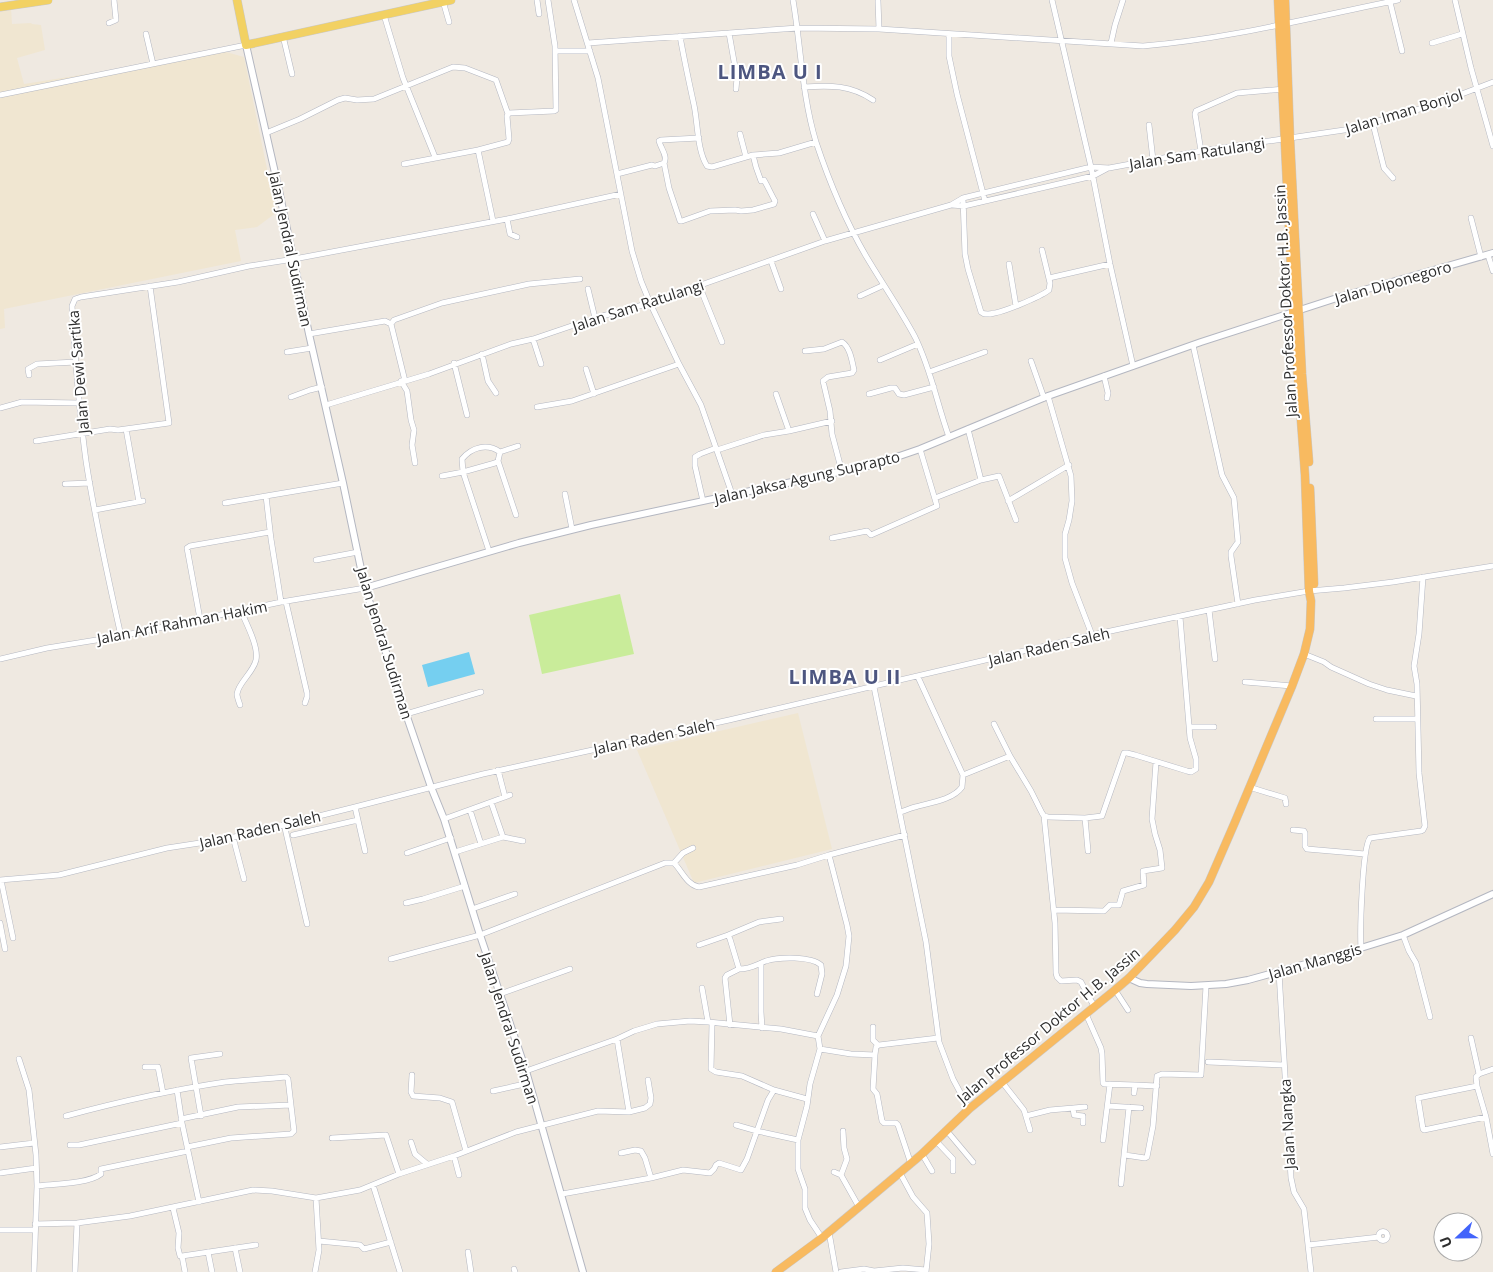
<svg xmlns="http://www.w3.org/2000/svg" width="1493" height="1272" font-family="'Open Sans',sans-serif">
<style>
.education{fill:#f0e6d1}
.pitch{fill:#c9ec9a}
.water{fill:#75cff0}
.lines{fill:none;stroke-linecap:round;stroke-linejoin:round}
.minor-casing{stroke:#b4b7c1;stroke-width:6}
.tertiary-casing{stroke:#b4b7c1;stroke-width:8}
.primary-casing{stroke:#c9c9c9;stroke-width:9}
.trunk-casing{stroke:#c9c9c9;stroke-width:9}
.minor{stroke:#fff;stroke-width:5}
.tertiary{stroke:#fff;stroke-width:6}
.primary{stroke:#f2d163;stroke-width:8}
.trunk{stroke:#f8ba60;stroke-width:8}
.labels{text-anchor:middle;dominant-baseline:central;stroke-width:4;stroke-linejoin:round;paint-order:stroke}
.street-label{font-size:15px;fill:#2e2e2e;stroke:#fff}
.district-label{font-size:20px;font-weight:bold;letter-spacing:1px;fill:#4d5680;stroke:#fff}
</style>
<rect width="100%" height="100%" fill="#efe9e1"/>
<path class="education" d="M11 8 12 24 31 23 32 24 41 25 45 50 17 58 24 84 226 52 244 57 266 164 277 212 257 227 235 230 241 261 4 309 5 328 0 329V10Z
M798 713 832 849 694 883 637 750Z"/>
<path class="pitch" d="M620 594 634 654 542 674 529 615Z"/>
<path class="water" d="M469 652 475 674 428 687 422 665Z"/>
<g class="lines">
<g class="minor-casing">
<path id="minor" d="M537 0 539 14
M574 0 598 78 632 251 641 281 650 303 679 364 701 405 732 494
M793 0C801 47 802 96 816 142 829 181 845 220 866 256 882 283 900 309 915 337 931 369 937 404 949 437
M1052 0 1091 167 1110 264 1133 366
M1455 0 1471 68 1493 146
M443 1 449 22
M878 1 879 29
M1390 2 1402 51
M384 15 403 78 435 157
M109 23 116 20 114 0
M729 33 737 78 736 89
M146 34 153 64
M949 34V56L957 94 985 201
M283 36 292 74
M680 36C684 59 689 82 694 105 698 124 697 150 707 166L712 167 753 155 779 153 816 142
M588 43 798 28 879 29 1143 46C1229 39 1313 17 1398 0
M1111 43 1115 25 1123 0
M1432 43 1462 34
M555 51H590
M804 87C830 85 851 85 873 100
M0 95 246 45
M1373 124 1384 168 1393 178
M1149 125 1153 160
M266 133 300 119 338 100 345 98 357 100 374 99 453 67 465 68 496 80 508 114
M740 134 746 157
M478 150 508 142 509 139 507 116 509 113 554 111 556 110 555 46 548 0
M1201 151 1195 114 1196 111 1237 93 1285 89
M664 163 669 188 680 221H682L710 211 735 210 741 211 753 210 774 204 775 201C771 194 768 187 764 180L761 181 756 167 753 155
M404 164 478 150 493 221
M617 174 652 165 655 166 664 163C668 156 661 149 659 141L661 140 699 138
M963 198 965 254 968 269 981 312C984 314 984 314 988 314 1000 314 1040 297 1049 290L1050 283 1042 250
M952 205 964 206 1093 176 1108 168
M813 214 825 241
M1471 218 1481 257
M507 219 510 234 517 237
M1488 255 1493 271
M771 261 781 289
M1009 264 1016 306
M1049 278 1110 264
M699 285 722 342
M588 289 595 318
M860 296 884 285
M391 324 394 320 442 303 529 284 580 279
M309 334 385 321 391 324 405 381
M533 339 541 364
M1193 345 1222 475 1234 498 1238 542 1231 552V556L1238 604
M805 351 824 349 842 342C850 347 852 361 854 370L852 373 828 377 823 381 830 411 832 434 842 472
M287 352 312 348
M482 354 488 381 496 393
M880 360 918 344
M1031 361 1044 398
M454 363 467 415
M586 369 594 394
M929 372 985 352
M29 375 28 369 37 364 76 362
M1104 376 1108 393 1107 398
M401 381 407 391 411 420 414 430 412 445 415 463
M776 394 789 431
M869 394 891 388H895L899 394 904 395 934 387
M1048 396 1071 476 1072 501 1069 520 1065 534V558L1072 583 1092 635
M291 397 310 390 322 387
M326 405 429 374 511 344 533 339 595 318 650 303 825 241 951 205 963 198 1091 167 1109 168 1201 151 1351 129 1433 105 1493 82
M537 407 572 401 679 364
M0 408 22 402 79 403
M126 429 139 502
M36 441 110 429 118 430 169 423 150 286
M717 450 764 435 789 431 832 421
M498 461 516 515
M442 476 463 472 462 459C472 447 487 443 500 452
M981 480 999 476 1016 520
M65 484 90 483
M565 494 572 529
M935 498 981 480 968 429
M703 501 695 466V457L700 454 716 448
M1008 501 1069 465
M225 503 266 496
M95 510 143 501
M832 538 867 531 871 535 937 506 920 449
M489 551 463 472 495 463 498 461 500 452 518 446
M316 560 358 552
M281 602 271 539 266 496 343 483
M286 602 307 693V697L305 703
M1209 610 1215 659
M200 619 187 548 190 546 270 532
M121 636C108 578 95 520 86 461 79 409 75 358 72 306L75 299 81 297 178 282 249 266 294 259 507 219 621 194
M1304 654 1324 662 1331 667 1369 684 1387 690 1416 696
M0 659 47 648 121 636 281 602 365 588
M918 677 963 775 1010 756
M1245 682 1292 686
M874 687 926 942 939 1042 953 1079 969 1109
M240 705C239 702 237 697 237 694 238 683 253 673 256 660 259 647 246 623 241 611
M406 714 481 692
M1376 719H1417
M994 724 1010 756 1031 791 1042 813 1044 816 1048 817 1085 818 1102 816 1124 753H1127L1135 755 1187 771 1191 772 1196 769V759L1190 738 1180 617
M1190 727H1214
M498 770 505 797
M1249 787 1285 798 1286 804
M355 807 365 851
M470 810 481 844
M900 812C905 811 910 808 915 807 929 803 953 800 962 787L963 775
M1044 816 1055 923 1056 973 1057 977 1061 981 1077 980 1081 982 1094 1006
M1085 818 1088 851
M444 819 510 795
M284 824 307 924
M1293 830 1304 831 1305 833V846L1307 849 1365 854
M293 835 358 820
M233 837 244 879
M503 837 523 841
M455 852 503 837 491 802
M407 853 451 838
M674 863 683 853 693 848
M0 880 59 875 167 848 226 839 355 807 483 774 729 720 1092 635 1255 600 1309 591 1344 588 1393 582 1493 566
M1 880 13 938
M406 903 423 899 465 886
M472 909 515 894
M1054 910 1104 911 1110 905H1119L1123 891 1144 885 1143 871 1162 868 1160 850 1155 834 1152 819 1156 762
M0 923 5 949
M728 935 759 922 781 919
M1403 935 1409 951 1416 963 1430 1017
M699 945 728 935 730 939 739 969 727 975 725 978 730 1025
M1361 948C1360 933 1362 847 1370 838L1421 831 1423 830 1425 826 1419 773 1417 684 1414 666 1419 634 1423 577
M391 959 480 935 665 863H674C682 871 687 885 699 887L797 865 829 855 905 835
M761 963V1012L762 1028
M739 969C752 969 755 965 766 961 779 957 811 956 821 965L822 974 817 994
M1279 972 1291 1178 1294 1192 1304 1209 1311 1272
M702 988 708 1022
M1115 990 1128 1010
M500 994 570 969
M1086 1014 1101 1048 1102 1054 1103 1083 1104 1084 1135 1085
M712 1023 711 1069 716 1072 742 1076 774 1090
M873 1027V1040L878 1045
M1471 1038 1479 1074
M617 1039 629 1112
M820 1049 851 1054 875 1055 876 1047 879 1045 938 1038
M875 1055 873 1089 877 1094 882 1121 884 1123H896L898 1125 911 1164
M19 1059 29 1090 36 1155 37 1186 34 1272
M1208 1062 1284 1065
M145 1067H158L163 1093
M1493 1069 1479 1074 1476 1077 1477 1086 1486 1117 1493 1154
M526 1071 617 1039 634 1031 657 1024 690 1021 708 1022 781 1029 818 1036
M412 1075 411 1092 413 1096 440 1098 452 1102 466 1151
M1002 1082 1024 1110 1030 1130
M1477 1086 1418 1098 1423 1129 1424 1130 1486 1117
M177 1090 182 1123 199 1202
M493 1091 529 1083
M1134 1093 1135 1085 1157 1086
M1108 1106 1141 1108
M1073 1108 1074 1115 1083 1116V1123
M66 1116C118 1102 171 1090 225 1082 245 1080 266 1079 286 1077L288 1079 291 1105
M201 1116 191 1058 220 1054
M1026 1116 1050 1110 1085 1107
M181 1119 238 1107 291 1105 294 1131 291 1134 231 1138 187 1147
M736 1125 757 1131 798 1140
M947 1131 973 1162
M332 1138 386 1135 399 1174
M1103 1140 1110 1084
M936 1141 953 1159V1171
M411 1142 415 1154 427 1164
M70 1145H79L182 1123
M0 1147 34 1143
M621 1153 635 1150 641 1151 645 1158 651 1178
M922 1154 932 1171
M1125 1155 1145 1158 1147 1157 1153 1126 1157 1076 1162 1074 1201 1075 1206 986
M454 1156 459 1175
M834 1172 841 1175 859 1207
M0 1173 36 1168
M900 1173 913 1197 927 1213 929 1244 926 1272
M841 1175 847 1159 844 1148 843 1131
M1121 1184 1129 1107
M373 1185 400 1272
M37 1186C53 1184 88 1184 101 1174V1169L188 1151
M562 1194 651 1178 683 1170 710 1173 714 1169 716 1165 719 1163 741 1170 747 1159 768 1100 774 1090 807 1099
M173 1208 179 1233 178 1248 180 1256H182
M35 1224 77 1223 130 1216 253 1190 272 1191 316 1198 360 1190 399 1174 454 1156 516 1132 598 1111 629 1112 645 1108 650 1104 651 1098 648 1080
M0 1230H35
M1378.5 1236a4.5 4.5 0 1 1 9 0a4.5 4.5 0 1 1-9 0Z
M829 1232 836 1272
M822 1238 810 1220 805 1208V1189L798 1169V1140L807 1106 810 1084 820 1049 818 1036 837 995 846 966 849 936 847 925 829 855
M319 1241 360 1245 364 1249 391 1242
M1308 1245 1379 1237
M235 1248 240 1272
M208 1252 212 1272
M468 1252 471 1272
M514 1269 515 1272
M75 1272 77 1223
M185 1272 182 1256 256 1245
M315 1272 319 1250 316 1198
M841 1272 864 1269 874 1271 903 1268 926 1270"/>
</g>
<g class="tertiary-casing">
<path id="tertiary" d="M246 45 278 186 309 334 343 483 365 588 406 714 431 787 444 819 480 935 526 1071 583 1272
M365 588 519 543 591 525 876 464 920 449 1048 396 1201 342 1343 296 1493 253
M1129 978 1140 983 1147 984 1191 986 1226 984 1248 980 1338 955 1403 935 1493 894"/>
</g>
<g class="primary-casing">
<path id="primary" d="M237 0 246 45 451 0
M0 7 48 0"/>
</g>
<g class="trunk-casing">
<path id="trunk" d="M1285 0 1290 139 1302 374 1309 462
M1310 488 1314 584
M776 1272 822 1238 859 1207 922 1154 969 1109 1115 990 1129 978 1175 930 1194 907 1209 882 1235 822 1292 686 1304 654 1310 629 1311 601 1309 591 1305 475 1293 311 1278 0"/>
</g>
<use href="#minor" class="minor"/>
<use href="#tertiary" class="tertiary"/>
<use href="#primary" class="primary"/>
<use href="#trunk" class="trunk"/>
</g>
<g class="labels">
<g class="street-label">
<text transform="translate(1404 111) rotate(-17)">Jalan Iman Bonjol</text>
<text transform="translate(1197 153) rotate(-9)">Jalan Sam Ratulangi</text>
<text transform="translate(291 249) rotate(78)">Jalan Jendral Sudirman</text>
<text transform="translate(1393 282) rotate(-16)">Jalan Diponegoro</text>
<text transform="translate(1285 301) rotate(-93)">Jalan Professor Doktor H.B. Jassin</text>
<text transform="translate(638 305) rotate(-18)">Jalan Sam Ratulangi</text>
<text transform="translate(78 372) rotate(-95)">Jalan Dewi Sartika</text>
<text transform="translate(807 477) rotate(-13)">Jalan Jaksa Agung Suprapto</text>
<text transform="translate(182 622) rotate(-11)">Jalan Arif Rahman Hakim</text>
<text transform="translate(385 643) rotate(73)">Jalan Jendral Sudirman</text>
<text transform="translate(1049 646) rotate(-13)">Jalan Raden Saleh</text>
<text transform="translate(654 736) rotate(-12)">Jalan Raden Saleh</text>
<text transform="translate(260 829) rotate(-13)">Jalan Raden Saleh</text>
<text transform="translate(1315 961) rotate(-16)">Jalan Manggis</text>
<text transform="translate(1048 1025) rotate(-40)">Jalan Professor Doktor H.B. Jassin</text>
<text transform="translate(510 1028) rotate(72)">Jalan Jendral Sudirman</text>
<text transform="translate(1287 1124) rotate(-93)">Jalan Nangka</text>
</g>
<g class="district-label">
<text x="770" y="71">LIMBA U I</text>
<text x="845" y="676">LIMBA U II</text>
</g>
</g>
<g transform="translate(1458 1237) rotate(248)"><circle r="24" fill="#ffffff" stroke="#ababab"/>
<path d="M0-4L9 19L0 12L-9 19Z" fill="#4264fb"/>
<text y="-8" font-size="14" font-weight="bold" text-anchor="middle" fill="#2e2e2e">U</text>
</g>
</svg>
